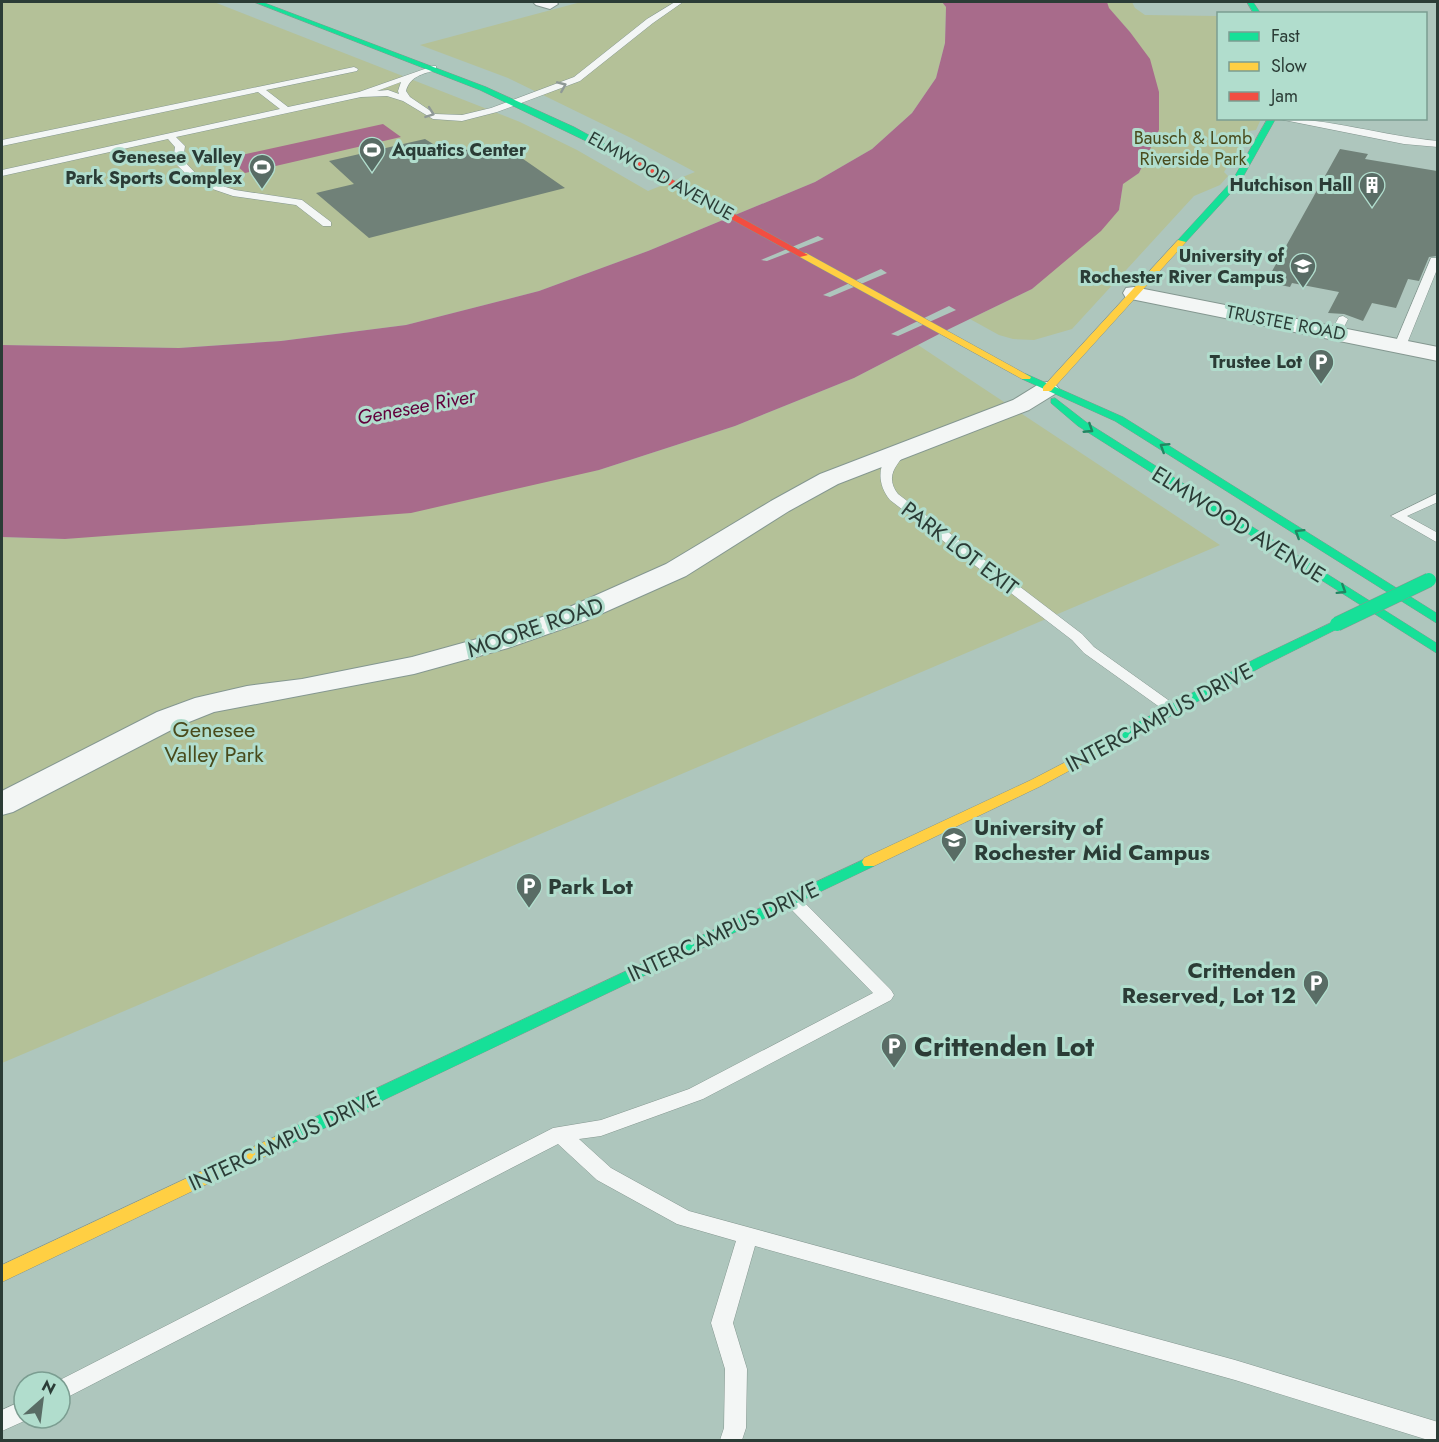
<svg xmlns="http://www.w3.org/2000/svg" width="1439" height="1442" font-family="Jost,sans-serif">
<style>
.green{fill:#b4c198}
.water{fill:#a86b8b;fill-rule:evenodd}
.building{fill:#708178}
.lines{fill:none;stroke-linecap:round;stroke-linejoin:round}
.lane-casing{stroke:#849790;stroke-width:1}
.street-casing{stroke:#849790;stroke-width:2}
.fast-casing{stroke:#849790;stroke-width:1}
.slow-casing{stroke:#849790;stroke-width:1}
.jam-casing{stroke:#849790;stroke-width:1}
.lane{fill:#f3f6f5;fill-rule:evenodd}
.street{fill:#f3f6f5;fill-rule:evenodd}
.fast{fill:#16e098;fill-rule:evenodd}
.slow{fill:#ffcf43;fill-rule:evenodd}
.jam{fill:#f24e42;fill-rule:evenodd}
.fast-bridge-casing{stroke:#849790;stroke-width:15;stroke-linecap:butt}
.fast-bridge{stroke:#16e098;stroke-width:14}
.oneway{stroke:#8f9996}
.oneway2{stroke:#228662}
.labels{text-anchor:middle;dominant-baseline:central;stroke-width:6;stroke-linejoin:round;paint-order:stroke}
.far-park-label{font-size:18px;fill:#494b1c;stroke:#b1ddcd}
.far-poi-label{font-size:18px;font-weight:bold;fill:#2b3c36;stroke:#b1ddcd;text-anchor:end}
.far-street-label{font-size:18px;fill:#2b3c36;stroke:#b1ddcd}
.far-water-label{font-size:20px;font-style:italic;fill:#62003c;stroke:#b1ddcd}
.street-label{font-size:22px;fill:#2b3c36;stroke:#b1ddcd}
.park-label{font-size:22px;fill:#494b1c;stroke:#b1ddcd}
.poi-label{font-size:22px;font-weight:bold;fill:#2b3c36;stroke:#b1ddcd;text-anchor:start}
.near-poi-label{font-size:27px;font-weight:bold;fill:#2b3c36;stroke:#b1ddcd;text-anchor:start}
</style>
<rect width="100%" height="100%" fill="#aec6bd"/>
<path class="green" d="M2 2H214L520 122 577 150 648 191 695 172 631 138 508 78 420 45 581 2H942L946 7 945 43 936 78 912 113 872 149 815 182 648 251 539 291 406 325 281 341 179 348 2 345Z
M1107 2H1132L1135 8 1145 15 1218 16V118L1261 119 1256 130 1249 131 1224 172 1228 176 1220 185 1194 196 1072 329 1034 340 1013 339 999 335 970 319 1032 289 1119 210 1123 183 1139 173 1158 130 1159 92 1130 32 1108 8Z
M918 345 1220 545 2 1063V537L65 539 599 470 735 426 854 378Z"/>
<path class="water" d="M942 2H1107L1109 8 1130 32 1150 59 1159 92V130L1139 173 1123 184 1119 210 1101 231 1032 289 943 332 854 378 735 426 599 470 411 513 65 539 2 537V345L179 348 281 341 406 325 539 291 648 251 815 182 872 149 912 113 936 78 945 43 946 7ZM818 236 824 239 767 261 761 260ZM881 269 887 273 830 297 823 295ZM949 306 956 310 898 336 891 334Z
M383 124 401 137 245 173 228 158Z"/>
<path class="building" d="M425 139 438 147 470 150 477 155 506 147 565 188 369 238 316 193 354 184 329 161Z
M1340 149 1368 154 1365 159 1437 171V256L1429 257 1419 281 1408 279 1396 308 1372 303 1363 321 1344 314 1328 313 1339 292 1292 283 1290 287 1266 282Z"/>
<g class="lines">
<g class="lane-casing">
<path id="lane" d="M675 2H683L653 23 580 81 497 112 462 121 433 119 403 101 387 96 361 97 176 137 185 146 183 160 201 179 235 190 302 200 331 222V226H323L296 205 233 196 195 183 173 161 175 147 168 139 2 176V170L280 109 258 92 2 146V140L354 67 358 69 357 71 266 90 288 107 359 92 433 66H436V70C423 74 410 76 406 91L410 97 435 114 462 115 491 108 574 77 647 19ZM401 82 398 91 399 94 388 90 377 91Z
M1274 118C1329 118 1383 136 1438 141V147L1404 144Z
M1431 258H1438V267L1406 346 1404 348H1396L1394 346Z
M1343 316 1348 319 1340 335 1336 336 1332 335 1330 333 1339 317Z
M903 446 909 450C897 464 884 476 898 494L1082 634 1094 647 1178 707 1180 710 1178 713H1168L1084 653 1072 640 890 500C874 481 878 454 903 446Z
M1438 493V502L1407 516 1438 533V543L1391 516Z
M791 893 797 895 891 990 894 995 891 1000 703 1099 601 1136 579 1139 611 1168 689 1211 1235 1360 1438 1422V1440H1428L1235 1380 755 1246 733 1323 747 1369 746 1428 742 1440H720L724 1428 725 1369 711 1323 736 1241 677 1224 597 1180 558 1144 60 1401V1382H56L553 1128 601 1120 689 1089 873 993 785 903 783 899 785 895Z
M24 1400V1418H31L2 1431V1410Z"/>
</g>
<g class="street-casing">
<path id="street" d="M533 2H556L558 4 550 9 536 5Z
M1134 287 1438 347V361L1126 298 1123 293 1126 288Z
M1047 382 1055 384 1059 389 1055 394 1029 410 838 484 789 511 686 576 585 621 508 648 414 674 214 712 179 726 13 812 2 815V791L157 712 195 698 247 686 302 679 412 657 488 636 565 609 666 564 771 501 820 474 1013 400 1039 384Z"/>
</g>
<g class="fast-casing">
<path id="fast" d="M254 2H262L486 87 574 127 618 151 611 153 480 90Z
M1247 2H1253L1261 14H1254Z
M1268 118H1276L1239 184 1184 244H1178V240L1232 181Z
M1026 374 1123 417 1438 614V624L1115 421 1022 379 1021 377Z
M1055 398 1086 422 1438 644V654L1078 426 1051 403V399Z
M1337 620 1341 621 1343 624 1341 627 1265 665 1117 745H1107L1105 742 1107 739 1255 659Z
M869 857 874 858 876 862 874 866 287 1146 281 1148 275 1146 272 1141 275 1136Z"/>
</g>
<g class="slow-casing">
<path id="slow" d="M1178 240 1186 242 1051 391H1043V387Z
M800 253H806L1031 377 1030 379H1022L800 257Z
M1112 738 1117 739 1119 742 1117 745 1041 786 874 866H864L862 862 864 858 1031 780Z
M281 1134 287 1136 290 1141 287 1146 2 1282V1265Z"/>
</g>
<g class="jam-casing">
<path id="jam" d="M611 149H617L808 255 800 257 611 153Z"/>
</g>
<use href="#lane" class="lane"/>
<use href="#street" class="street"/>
<use href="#fast" class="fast"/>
<use href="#slow" class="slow"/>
<use href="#jam" class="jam"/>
<g class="fast-bridge-casing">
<path id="fast-bridge" d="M1337 624 1429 580"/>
</g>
<use href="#fast-bridge" class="fast-bridge"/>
</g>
<defs><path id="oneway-chevron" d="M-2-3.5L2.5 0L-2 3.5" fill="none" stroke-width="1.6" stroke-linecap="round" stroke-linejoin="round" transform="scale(1.5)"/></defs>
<g class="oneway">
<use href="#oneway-chevron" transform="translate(562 86) rotate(-23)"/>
<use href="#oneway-chevron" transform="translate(430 113) rotate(20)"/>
</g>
<g class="oneway2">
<use href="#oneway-chevron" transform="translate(1089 429) rotate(33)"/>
<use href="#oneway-chevron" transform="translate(1164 447) rotate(-148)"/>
<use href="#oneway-chevron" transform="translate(1299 533) rotate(-148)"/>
<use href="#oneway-chevron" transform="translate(1342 590) rotate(32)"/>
</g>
<defs>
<g id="stadium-pin" transform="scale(1.35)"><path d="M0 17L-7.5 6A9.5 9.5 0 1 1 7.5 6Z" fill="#596c65" stroke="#b1ddcd"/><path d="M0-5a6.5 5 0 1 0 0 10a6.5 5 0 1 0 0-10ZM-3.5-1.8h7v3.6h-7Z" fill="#fff"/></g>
<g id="building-pin" transform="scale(1.35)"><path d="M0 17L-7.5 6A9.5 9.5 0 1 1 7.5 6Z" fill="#596c65" stroke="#b1ddcd"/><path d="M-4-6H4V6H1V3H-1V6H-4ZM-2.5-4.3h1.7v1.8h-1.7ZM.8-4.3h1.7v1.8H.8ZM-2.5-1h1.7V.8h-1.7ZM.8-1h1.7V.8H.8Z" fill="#fff"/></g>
<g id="university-pin" transform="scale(1.35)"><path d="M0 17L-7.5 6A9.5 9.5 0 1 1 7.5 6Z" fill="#596c65" stroke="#b1ddcd"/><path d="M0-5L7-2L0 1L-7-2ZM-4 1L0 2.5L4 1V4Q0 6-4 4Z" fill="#fff"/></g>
<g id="parking-pin" transform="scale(1.35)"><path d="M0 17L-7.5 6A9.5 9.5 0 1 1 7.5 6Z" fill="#596c65" stroke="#b1ddcd"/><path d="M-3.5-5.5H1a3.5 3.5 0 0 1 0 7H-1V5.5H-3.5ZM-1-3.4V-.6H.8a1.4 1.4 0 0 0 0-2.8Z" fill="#fff"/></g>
</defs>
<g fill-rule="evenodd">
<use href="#stadium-pin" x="372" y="150"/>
<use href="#stadium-pin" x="262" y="167"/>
<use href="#building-pin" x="1372" y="185"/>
<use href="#university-pin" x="1303" y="266"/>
<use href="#parking-pin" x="1321" y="362"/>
<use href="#university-pin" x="954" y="840"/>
<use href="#parking-pin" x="529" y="886"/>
<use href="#parking-pin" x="1316" y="983"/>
<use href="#parking-pin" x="894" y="1046"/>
</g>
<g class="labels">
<g class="far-park-label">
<text x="1193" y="138">Bausch &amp; Lomb<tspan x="1193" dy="21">Riverside Park</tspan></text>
</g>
<g class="far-poi-label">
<text x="392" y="150" text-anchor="start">Aquatics Center</text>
<text x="242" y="157">Genesee Valley<tspan x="242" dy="21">Park Sports Complex</tspan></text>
<text x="1352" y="185">Hutchison Hall</text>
<text x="1284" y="256">University of<tspan x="1284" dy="21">Rochester River Campus</tspan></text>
<text x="1302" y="362">Trustee Lot</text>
</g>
<g class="far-street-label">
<text transform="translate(661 176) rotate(29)">ELMWOOD AVENUE</text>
<text transform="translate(1286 323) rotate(11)">TRUSTEE ROAD</text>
</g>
<g class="far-water-label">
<text transform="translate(416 407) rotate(-11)">Genesee River</text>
</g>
<g class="street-label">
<text transform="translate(1239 524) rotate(32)">ELMWOOD AVENUE</text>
<text transform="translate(960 548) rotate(37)">PARK LOT EXIT</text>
<text transform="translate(535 627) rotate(-19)">MOORE ROAD</text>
<text transform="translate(1159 717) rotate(-28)">INTERCAMPUS DRIVE</text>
<text transform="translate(723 931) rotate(-25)">INTERCAMPUS DRIVE</text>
<text transform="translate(284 1140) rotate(-25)">INTERCAMPUS DRIVE</text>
</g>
<g class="park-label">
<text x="214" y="729">Genesee<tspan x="214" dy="25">Valley Park</tspan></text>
</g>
<g class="poi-label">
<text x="974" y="827">University of<tspan x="974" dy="25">Rochester Mid Campus</tspan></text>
<text x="548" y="886">Park Lot</text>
<text x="1296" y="970" text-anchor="end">Crittenden<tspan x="1296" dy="25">Reserved, Lot 12</tspan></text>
</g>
<g class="near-poi-label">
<text x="914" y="1046">Crittenden Lot</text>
</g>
</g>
<rect width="1439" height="1442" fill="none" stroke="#2b3c36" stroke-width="6"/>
<rect x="1217" y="12" width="210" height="108" fill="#b1ddcd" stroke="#7b9d91" stroke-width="1.5"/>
<rect x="1229" y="32" width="30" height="9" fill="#16e098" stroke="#7b9d91" stroke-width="1.5"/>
<text x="1271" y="42" font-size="18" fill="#2b3c36">Fast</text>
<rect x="1229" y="62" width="30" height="9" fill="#ffcf43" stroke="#7b9d91" stroke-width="1.5"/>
<text x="1271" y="72" font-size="18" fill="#2b3c36">Slow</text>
<rect x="1229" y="92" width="30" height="9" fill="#f24e42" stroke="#7b9d91" stroke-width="1.5"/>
<text x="1271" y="102" font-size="18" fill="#2b3c36">Jam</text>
<g transform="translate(42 1400) rotate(28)"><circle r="28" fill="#b1ddcd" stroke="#7b9d91" stroke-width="1.5"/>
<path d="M0-4.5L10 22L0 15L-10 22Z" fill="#596c65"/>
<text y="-9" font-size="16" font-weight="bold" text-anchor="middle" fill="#2b3c36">N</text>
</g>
</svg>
